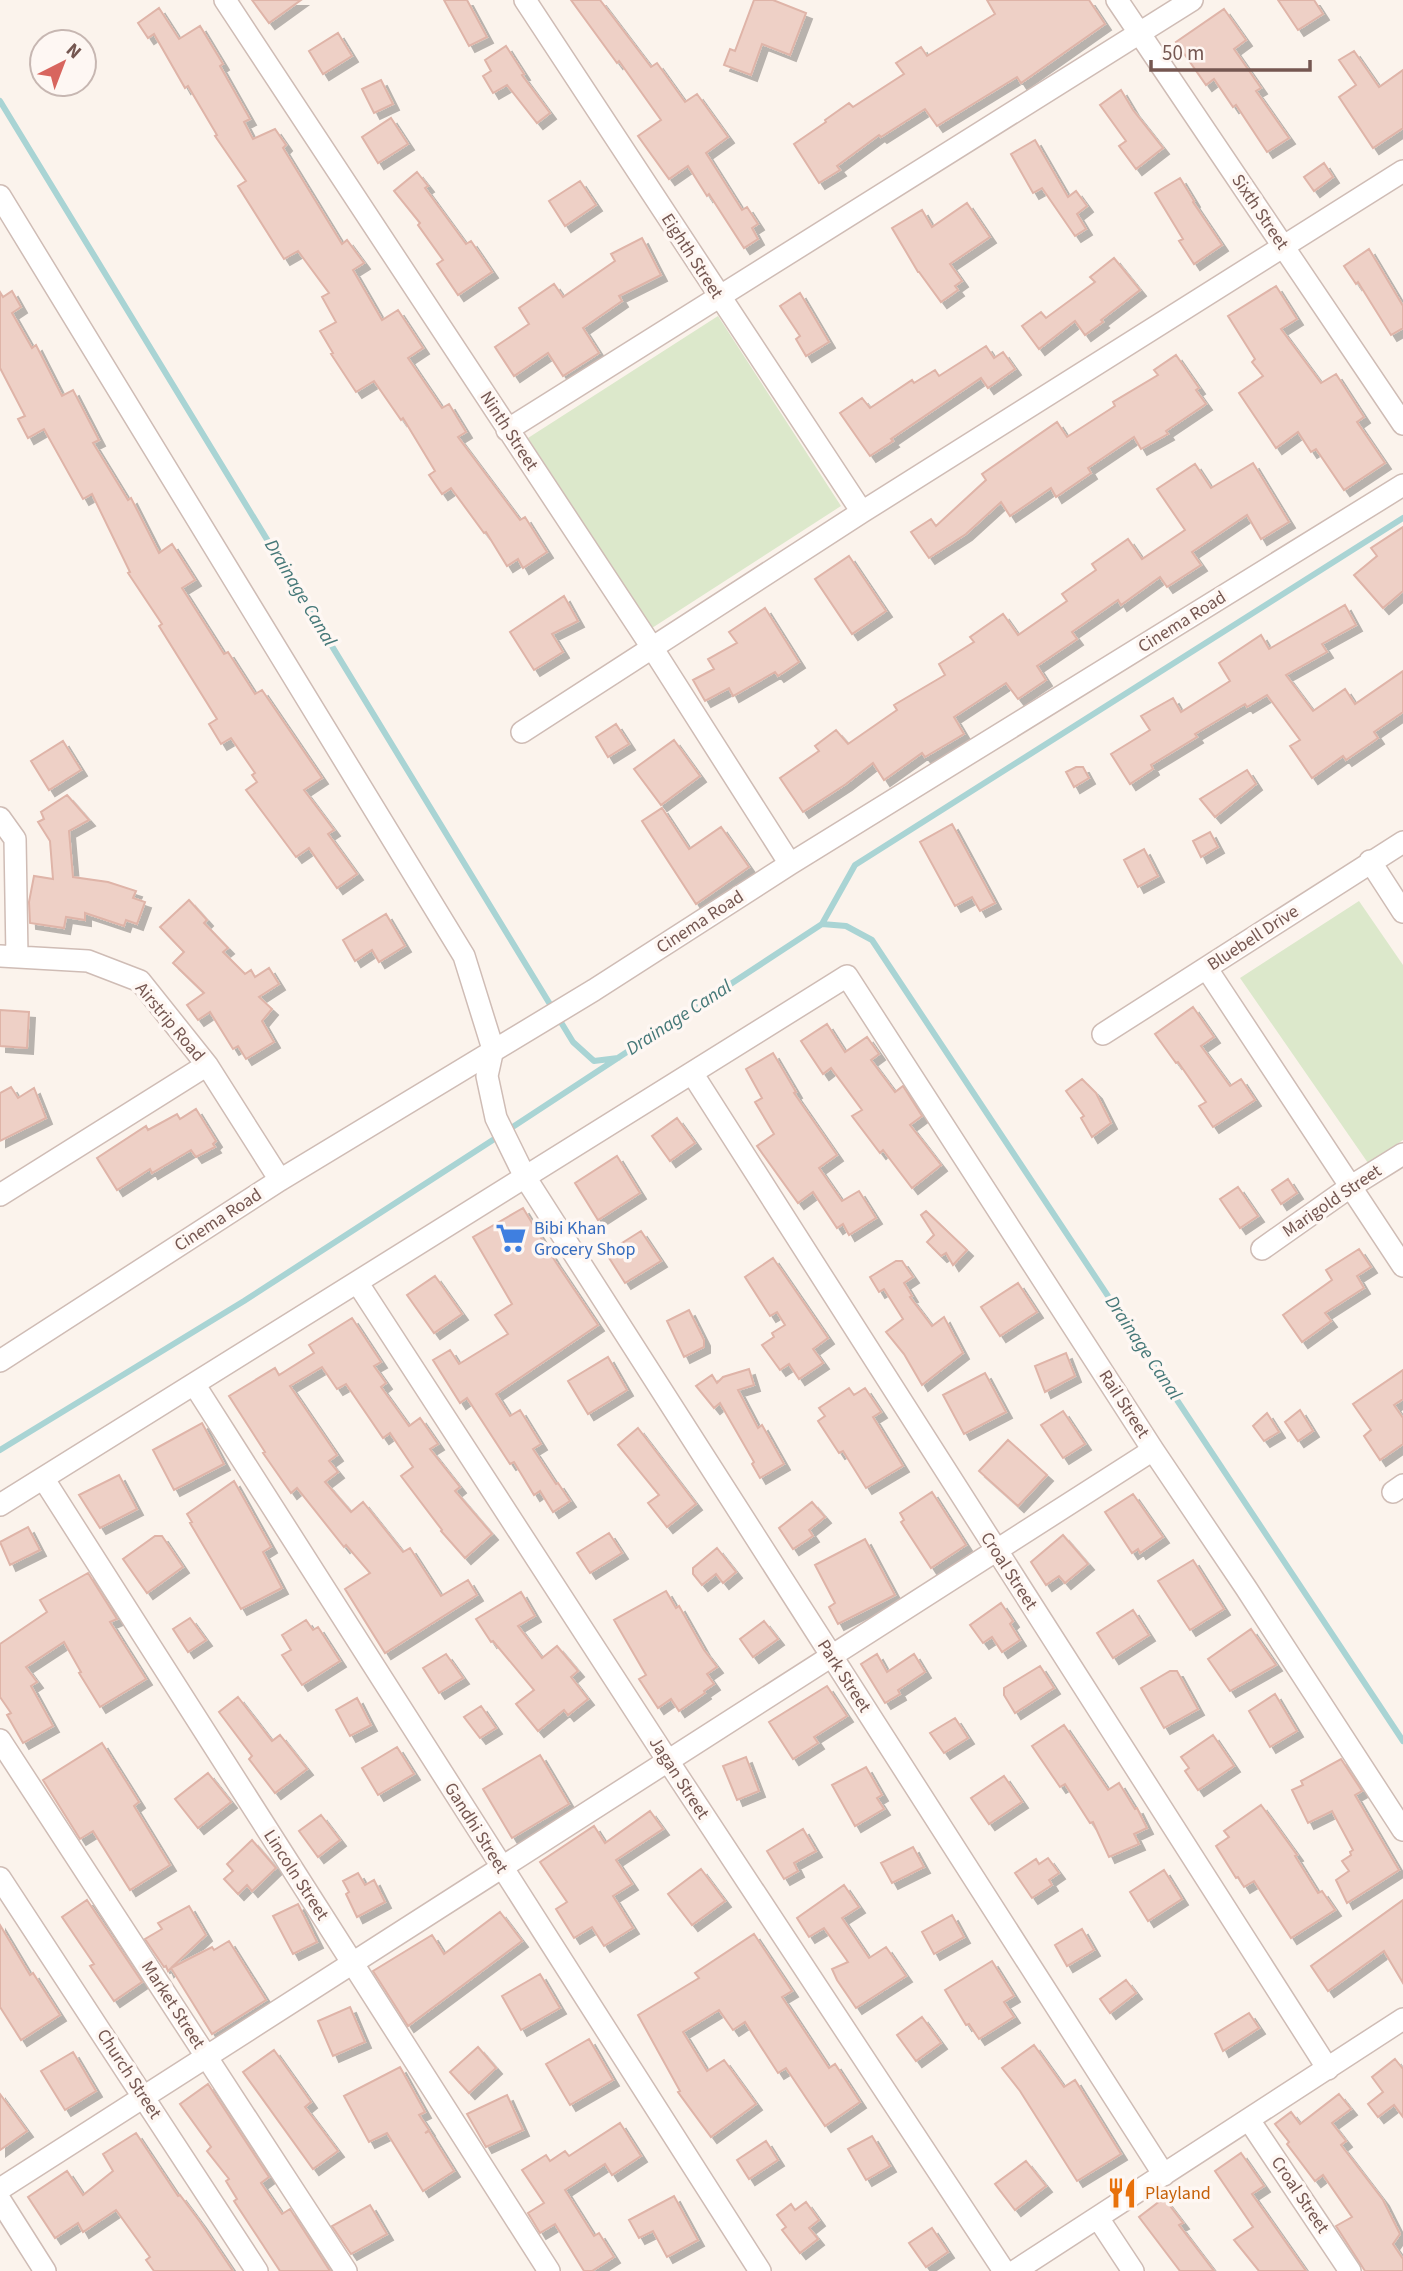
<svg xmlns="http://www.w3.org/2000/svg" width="1403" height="2271" font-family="'Source Sans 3',sans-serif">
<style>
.green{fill:#dce8cb}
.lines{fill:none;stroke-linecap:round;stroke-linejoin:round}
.stream{stroke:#a9d4d4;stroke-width:6}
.building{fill:#eed0c6;stroke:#dfb4a8;stroke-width:2;filter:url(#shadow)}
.minor-casing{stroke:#cfbcb5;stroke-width:24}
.minor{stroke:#fff;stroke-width:21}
.labels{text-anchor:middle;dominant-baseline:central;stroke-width:7;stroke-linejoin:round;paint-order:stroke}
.street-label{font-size:18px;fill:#755751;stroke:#fef7f3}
.shop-label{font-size:18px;fill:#366cbe;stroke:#fef7f3;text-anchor:start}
.food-label{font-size:18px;fill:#c56008;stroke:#fef7f3;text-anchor:start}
.water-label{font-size:19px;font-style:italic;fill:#457878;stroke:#fef7f3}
</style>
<defs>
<filter id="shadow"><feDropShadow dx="6" dy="6" stdDeviation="0" flood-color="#0004"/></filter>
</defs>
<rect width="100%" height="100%" fill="#fbf3ec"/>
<path class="green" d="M718 316 841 506 652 628 528 438Z
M1359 901 1403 965V1140L1368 1163 1240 978Z"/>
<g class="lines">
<path class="stream" d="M0 101 573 1042 594 1061 618 1058
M822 924 855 865 1403 518
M508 1130 822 924 846 926 872 940 1403 1741
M0 1450 244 1301 499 1136"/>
</g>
<path class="building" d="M252 0H301L269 23Z
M444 0H467L487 37 469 46Z
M571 0H600L651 67 657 63 685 102 697 94 728 137 706 153 742 210 747 207 758 224 752 228 758 239 744 248 709 194 707 196 688 166 669 179 638 136 661 120 619 61 617 63Z
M754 0H773L806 13 790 55 762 44 751 75 724 65 730 49 735 51Z
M987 0H1089L1105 24 1021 83 1017 77 937 126 925 109 881 137 879 135 837 166 840 170 819 183 794 144 826 122 825 120 849 103 853 107 904 74 896 63 921 47 927 56 995 14Z
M1278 0H1314L1323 14 1298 30Z
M159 8 179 39 200 26 223 64 220 66 250 119 244 122 253 139 275 129 286 145 283 148 342 244 347 240 364 263 353 270 382 320 398 310 423 348 408 358 442 408 449 404 466 432 458 437 520 520 525 517 547 552 523 568 518 559 507 566 486 532 484 533 451 488 442 494 429 475 435 471 403 418 401 420 374 381 356 392 331 354 333 353 320 331 336 322 322 297 329 293 298 251 284 259 238 186 246 181 215 136 217 135 188 86 185 88 154 34 148 38 138 23Z
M1224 9 1246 40 1234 49 1261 88 1256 91 1289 138 1267 152 1236 105 1233 107 1214 79 1206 85 1176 42Z
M338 33 352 56 323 74 309 51Z
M506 46 524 74 522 75 550 113 537 123 507 85 493 93 483 76 491 71 485 60Z
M1354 51 1379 87 1403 70V128L1373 148 1339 97 1356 85 1339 60Z
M381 80 393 104 374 113 362 89Z
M1121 90 1133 110 1163 148 1136 169 1119 146 1126 141 1100 105Z
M391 118 408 144 378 163 362 137Z
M1035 140 1068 197 1076 191 1087 206 1077 214 1086 229 1075 236 1042 188 1033 193 1011 154Z
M1324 163 1333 177 1314 191 1304 177Z
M417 172 428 186 425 188 466 244 471 241 492 272 458 295 437 264 443 260 418 225 420 223 394 191Z
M1180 178 1194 201 1193 202 1222 245 1194 264 1179 241 1183 239 1155 193Z
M580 181 596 205 565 226 549 201Z
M967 203 990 237 950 264 962 281 955 286 958 290 941 302 919 272H918L892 228 922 210 932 227Z
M642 238 661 275 619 296 622 301 583 328 599 353 563 376 548 353 514 376 495 347 529 324 519 308 554 284 563 297 615 261 611 254Z
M1369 249 1403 306V328L1391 335 1358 282 1356 284 1344 266Z
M1114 258 1140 290 1101 320 1103 322 1085 335 1075 321 1039 349 1022 326 1041 312 1046 318 1095 282 1090 277Z
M1276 286 1297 319 1281 329 1321 383 1336 374 1364 417 1357 422 1385 463 1344 490 1316 449 1311 452 1298 432 1276 448 1239 393 1263 376 1252 362 1255 359 1228 316Z
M12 291 21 307 12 313 32 348 36 345 62 396 73 390 99 440 93 443 128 500 131 498 159 553 172 544 195 580 182 588 224 654 228 652 255 694 262 690 322 778 304 790 334 830 328 834 357 874 337 888 309 848 296 857 246 790 257 782 252 775 255 773 231 738 221 744 209 724 217 719 159 626 162 624 128 573 130 572 92 494 83 499 44 429 28 438 18 419 25 416 0 368V292L3 297Z
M800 293 829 342 806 356 796 339 800 336 780 306Z
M986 346 994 358 1003 352 1015 369 988 388 981 378 891 439 893 441 870 456 840 413 862 398 870 408 912 380 914 383 935 370 939 376Z
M1176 355 1199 388 1196 390 1206 404 1166 431 1168 434 1141 449 1134 437 1088 468 1091 473 1056 497 1051 488 1010 516 1001 502 966 534 929 558 911 532 931 519 936 526 986 480 982 474 1057 422 1067 437 1115 406 1113 402 1158 375 1154 370Z
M1253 463 1289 522 1261 539 1247 515 1192 552 1201 565 1167 587 1160 577 1121 605 1118 600 1072 632 1077 639 1037 666 1046 680 1018 699 1006 683 954 717 964 734 925 757 922 753 884 780 873 763 846 784 803 812 780 778 819 751 815 746 836 730 848 744 897 710 894 705 945 675 939 664 974 642 970 637 1003 614 1018 635 1067 601 1062 594 1096 570 1092 564 1128 539 1142 559 1185 530 1157 489 1195 464 1211 488Z
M1403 527V591L1383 608 1354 575 1377 556 1371 548Z
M849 556 886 611 852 634 815 579Z
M564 596 578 621 552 634 563 652 534 670 510 632Z
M1345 605 1356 625 1322 644 1327 652 1286 675 1313 711 1345 689 1355 704 1403 671V712L1374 732 1378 738 1346 760 1343 756 1312 778 1290 746 1300 740 1267 695 1247 707 1245 704 1195 734 1197 737 1151 765 1153 769 1130 784 1111 754 1150 730 1141 716 1173 698 1181 712 1230 681 1219 663 1261 635 1269 649Z
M765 608 799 662 778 676 775 672 733 696 729 688 705 701 693 680 714 669 708 659 737 643 729 632Z
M616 724 629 744 608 757 596 737Z
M674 740 700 776 661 805 634 769Z
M63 741 81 770 49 790 31 761Z
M1076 767H1083L1089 778 1074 787 1066 772Z
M1247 770 1256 784 1215 817 1200 799Z
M67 795 89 820 69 831 73 877 108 882 136 891 133 898 145 902 137 924 126 920 124 926 85 913V920L66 917 64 928 30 923 29 902 34 876 53 879 50 841 38 822 44 819 41 812Z
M662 808 689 849 721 827 749 867 696 904 642 821Z
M952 824 995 903 980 911 972 897 955 906 920 842Z
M1210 832 1218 847 1201 857 1193 841Z
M1144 849 1158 876 1138 887 1124 860Z
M189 900 207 920 204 923 228 948 223 952 245 974 251 970 255 977 269 968 279 984 259 997 272 1009 262 1021 274 1042 246 1059 238 1046 233 1049 210 1012 198 1020 187 1005 204 993 173 963 184 952 160 927Z
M386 914 405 946 379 962 372 950 355 961 343 940Z
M1193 1007 1214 1037 1201 1046 1230 1086 1241 1079 1255 1100 1213 1127 1199 1106 1206 1102 1178 1062 1176 1063 1155 1034Z
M0 1010 29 1012 27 1048 0 1046Z
M827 1024 845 1052 867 1037 879 1054 871 1060 895 1092 903 1086 922 1116 910 1125 941 1165 912 1188 883 1150 880 1153 852 1116 862 1110 831 1068 823 1074 801 1041Z
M773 1053 796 1092 794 1093 837 1155 819 1168 842 1201 859 1191 876 1218 849 1235 843 1224 837 1228 813 1192 798 1203 757 1146 774 1134 755 1102 762 1098 746 1069Z
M1082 1079 1096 1093 1111 1123 1092 1137 1081 1118 1084 1116 1066 1091Z
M11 1087 18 1098 34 1088 46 1118 0 1141V1093Z
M196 1109 216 1141 213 1144 215 1147 196 1157 191 1150 152 1173 150 1169 117 1190 97 1158 146 1126 148 1130 177 1114 180 1119Z
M677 1118 695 1143 670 1161 652 1136Z
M617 1156 640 1193 598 1220 575 1183Z
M1288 1179 1297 1193 1281 1204 1272 1190Z
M1238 1187 1258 1216 1240 1228 1220 1199Z
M523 1208 555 1261 598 1325 496 1394 510 1416 520 1410 541 1444 533 1449 556 1484 558 1483 570 1501 553 1512 540 1491 534 1495 514 1462 510 1464 467 1398 460 1403 433 1360 450 1350 459 1364 508 1334 495 1315 512 1304 473 1237Z
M926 1211 967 1250 953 1265 946 1253 941 1256 927 1242 934 1235 921 1215Z
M641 1231 661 1261 625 1283 606 1253Z
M1359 1249 1371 1267 1357 1276 1364 1288 1325 1313 1331 1321 1302 1342 1283 1315 1332 1280 1326 1270Z
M773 1258 828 1338 813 1349 823 1363 799 1379 789 1364 780 1370 762 1345 774 1337 772 1333 785 1325 777 1312 770 1316 745 1277Z
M896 1261H902L913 1277 904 1283 912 1296 910 1297 932 1326 944 1317 963 1353 922 1385 904 1354 886 1332 903 1319 884 1289 879 1292 870 1277Z
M435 1276 462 1314 434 1333 407 1295Z
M1018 1283 1037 1312 1000 1336 981 1307Z
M689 1310 704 1340V1347L684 1357 667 1321Z
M352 1318 381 1362 374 1366 386 1383 381 1387 409 1426 420 1418 438 1444 430 1449 460 1487 455 1491 492 1534 465 1558 441 1531 442 1530 401 1476 413 1467 390 1433 383 1438 346 1384 337 1389 322 1367 290 1386 337 1455 329 1461 338 1472 325 1482 351 1512 363 1502 403 1552 410 1548 441 1596 468 1580 477 1595 385 1653 345 1589 370 1573 346 1545 344 1547 297 1488 291 1493 263 1453 265 1452 229 1396 275 1368 279 1375 314 1353 309 1345Z
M1066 1353 1075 1376 1045 1392 1035 1366Z
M608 1357 627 1390 588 1414 568 1381Z
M749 1369 754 1385 738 1390 758 1428 762 1425 784 1464 760 1478 752 1464 754 1462 720 1403 714 1408 696 1386 712 1375 717 1383 723 1377Z
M1403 1370V1399L1394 1405 1403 1418V1444L1380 1460 1364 1436 1371 1430 1353 1404Z
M985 1373 1006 1412 964 1434 943 1395Z
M849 1388 854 1395 865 1388 881 1412 873 1417 903 1466 866 1488 843 1451 839 1453 818 1421 825 1416 819 1408Z
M1300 1410 1313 1431 1298 1441 1285 1422Z
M1063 1411 1085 1444 1063 1458 1041 1425Z
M1267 1413 1279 1432 1264 1441 1253 1426Z
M202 1423 224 1464 174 1490 153 1450Z
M638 1428 696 1504 667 1527 648 1503 659 1495 618 1445Z
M1008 1440 1047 1475 1018 1506 979 1471Z
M119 1475 137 1509 100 1528 79 1495Z
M234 1481 271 1547 263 1552 282 1588 241 1609 190 1523 192 1522 187 1514Z
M932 1492 966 1545 931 1568 901 1522 904 1520 900 1513Z
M1133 1494 1163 1537 1140 1553 1138 1549 1132 1553 1105 1512Z
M812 1502 825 1517 809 1530 813 1536 793 1549 779 1528Z
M28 1527 40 1550 10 1565 0 1542Z
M609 1533 622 1553 590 1573 577 1553Z
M1063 1535 1088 1564 1065 1583 1059 1576 1046 1585 1031 1562Z
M155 1536H162L183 1567 147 1593 123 1559Z
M865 1539 895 1595 838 1624 829 1607 835 1603 815 1565Z
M717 1548 736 1572 723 1583 716 1574 702 1585 693 1574V1568Z
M1193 1560 1224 1609 1190 1630 1158 1581Z
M88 1573 117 1619 110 1622 146 1679 100 1707 79 1673 81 1672 64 1642 26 1667 37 1682 31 1686 53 1726 23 1743 7 1715 11 1713 0 1697V1644L47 1612 40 1600Z
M666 1591 676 1608 679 1606 704 1650 717 1667 707 1674 714 1684 704 1691 705 1693 679 1711 671 1699 658 1708 639 1679 646 1675 614 1620Z
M521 1592 535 1616 518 1626 542 1658 557 1646 578 1671 571 1677 588 1699 568 1715 564 1710 538 1731 516 1704 534 1690 493 1641 491 1642 476 1619Z
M1001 1603 1013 1621 1010 1624 1020 1640 1002 1652 992 1637 983 1643 970 1625Z
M1133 1610 1149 1635 1113 1658 1097 1633Z
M190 1618 206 1640 188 1652 173 1629Z
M306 1620 313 1630 318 1627 340 1661 302 1685 282 1655 291 1650 282 1635Z
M764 1621 778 1639 753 1657 740 1639Z
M1251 1629 1276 1665 1230 1691 1208 1659Z
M446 1654 463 1678 439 1693 423 1668Z
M877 1654 887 1672 914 1654 925 1672 898 1690 900 1694 885 1703 861 1664Z
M1040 1666 1054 1688 1015 1713 1004 1695V1688Z
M1170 1671H1177L1198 1709 1164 1728 1141 1688Z
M827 1686 847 1716 814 1737 818 1743 793 1759 769 1722Z
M1275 1694 1297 1731 1270 1747 1249 1711Z
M238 1697 272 1741 280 1735 307 1769 275 1793 249 1759 252 1756 219 1712Z
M357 1698 371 1725 350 1736 336 1710Z
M481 1706 496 1728 480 1738 464 1717Z
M955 1718 968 1738 944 1753 930 1733Z
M1064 1725 1108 1790 1119 1783 1135 1809 1137 1808 1147 1828 1134 1834 1139 1844 1109 1857 1093 1822 1090 1823 1065 1784 1060 1787 1032 1746Z
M1213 1735 1234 1766 1198 1790 1185 1771 1189 1768 1181 1757Z
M102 1743 139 1802 134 1806 170 1865 130 1890 93 1831 80 1839 43 1780Z
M397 1747 414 1774 378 1795 362 1768Z
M540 1755 569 1804 512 1838 483 1789Z
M746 1757 759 1791 737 1800 723 1766Z
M1341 1759 1362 1791 1355 1795 1399 1870 1347 1903 1336 1880 1349 1871 1342 1861 1351 1855 1350 1852 1353 1850 1332 1811 1308 1823 1292 1790 1303 1785 1301 1781Z
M866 1767 882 1795 877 1798 884 1809 855 1826 832 1785Z
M208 1773 231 1802 198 1828 175 1799Z
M1004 1776 1022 1802 989 1824 971 1798Z
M1261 1805 1297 1855 1295 1856 1318 1893 1322 1891 1335 1910 1291 1938 1254 1881 1244 1887 1238 1877 1236 1878 1216 1846 1229 1837 1224 1831Z
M650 1811 663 1829 616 1860 632 1884 613 1896 633 1928 604 1946 592 1927 574 1938 556 1909 567 1902 540 1862 594 1826 605 1843Z
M321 1815 340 1840 318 1857 299 1831Z
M803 1829 816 1851 794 1863 798 1871 784 1879 767 1851Z
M252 1840 276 1868 252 1891 247 1885 238 1894 224 1879 233 1871 227 1864Z
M913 1847 924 1867 892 1883 881 1863Z
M1048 1858 1059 1873 1049 1880 1052 1885 1032 1898 1015 1873 1036 1859 1039 1864Z
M701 1869 725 1901 692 1925 668 1894Z
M1164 1870 1182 1899 1148 1921 1130 1892Z
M358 1873 365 1885 374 1880 385 1902 357 1917 346 1894 349 1892 343 1881Z
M844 1885 859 1907 842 1918 869 1958 886 1947 906 1976 856 2008 837 1980 832 1969 848 1962 824 1928 809 1937 797 1918Z
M87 1900 142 1982 114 2001 90 1966 94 1964 62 1917Z
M1403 1900V1983L1384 1951 1328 1991 1311 1966Z
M298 1904 317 1942 293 1954 273 1916Z
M189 1906 206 1935 171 1968 212 1947 214 1950 229 1941 266 2000 212 2034 171 1968 168 1971 166 1966 164 1967 145 1939 162 1929 158 1923Z
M500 1912 522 1941 408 2026 373 1971 432 1935 444 1954Z
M952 1915 964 1937 934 1954 922 1932Z
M0 1925 30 1975 33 1973 60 2015 21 2040 0 2007Z
M1082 1929 1094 1950 1067 1966 1055 1945Z
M754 1934 792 1991 782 1997 829 2068 835 2064 860 2102 825 2126 786 2068 778 2073 745 2022 733 2030 719 2010 683 2032 707 2071 724 2060 756 2104 711 2137 678 2092 680 2091 638 2015 699 1978 695 1973Z
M992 1961 1014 1996 1004 2002 1014 2017 979 2039 969 2024 966 2025 945 1990Z
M540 1974 560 2008 521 2030 502 1996Z
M1126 1980 1136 1993 1110 2013 1100 1999Z
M350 2007 365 2042 333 2056 318 2021Z
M1249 2013 1259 2028 1223 2051 1215 2034Z
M922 2017 941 2043 916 2061 897 2035Z
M589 2039 613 2080 570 2105 546 2064Z
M1034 2045 1064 2087 1075 2080 1121 2154 1077 2181 1020 2091 1002 2068Z
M478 2047 496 2068 469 2093 450 2072Z
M274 2050 311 2102 305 2107 338 2151 313 2169 243 2072Z
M73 2052 96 2091 65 2110 41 2071Z
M1395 2059 1403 2069V2117L1394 2105 1378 2117 1368 2104 1383 2092 1372 2077Z
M400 2067 425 2112 419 2115 429 2130 425 2133 429 2131 454 2171 423 2191 387 2133 369 2142 344 2096Z
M208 2084 269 2177 261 2183 282 2214 290 2209 330 2271H280L234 2201 237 2199 226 2181 229 2179 207 2151 211 2147 180 2104Z
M0 2094 27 2131 0 2150Z
M1339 2094 1351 2109 1332 2123 1346 2141 1341 2145 1383 2200 1400 2234 1393 2244 1403 2259V2271H1365L1336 2226 1352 2217 1323 2175 1315 2181 1287 2144 1289 2142 1275 2124 1291 2112 1300 2124Z
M507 2095 523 2130 486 2147 467 2114Z
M620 2123 641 2156 612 2175 605 2164 565 2190 594 2236 599 2233 614 2257 592 2271H584L555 2224 540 2233 528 2213 544 2203 522 2170 546 2155 550 2161 565 2151 569 2156Z
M136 2133 178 2196 180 2195 200 2222 233 2271H154L146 2260 150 2257 116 2210 83 2232 78 2223 55 2238 28 2197 67 2171 83 2195 113 2171 103 2154Z
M872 2136 890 2166 866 2180 848 2149Z
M766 2141 778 2160 749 2179 737 2160Z
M1241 2153 1264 2186 1252 2194 1306 2271H1259L1234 2240 1253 2227 1215 2171Z
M1026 2161 1046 2186 1015 2210 995 2184Z
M674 2196 698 2240 667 2257 653 2231 639 2238 629 2220Z
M1164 2198 1183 2223 1179 2225 1214 2271H1180L1139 2217Z
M806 2202 819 2220 809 2228 818 2239 800 2253 782 2230 786 2227 777 2215 791 2204 795 2210Z
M370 2205 387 2234 351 2254 332 2226Z
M932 2228 948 2252 926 2267 909 2243Z"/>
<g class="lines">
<g class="minor-casing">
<path id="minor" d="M225 0 653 649 790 864
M525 0 862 512
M1117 0 1403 424
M0 196 464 956 493 1049 487 1076 496 1118 525 1177 1164 2175
M507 430 1192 0
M522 732 862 512 1403 171
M0 818 15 839 17 956
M1370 861 1403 912
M0 956 88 961 140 981 207 1065 280 1180
M1207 969 1403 1266
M1103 1034 1403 842
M692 1073 1328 2069
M0 1195 207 1065
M1262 1249 1350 1187 1403 1154
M357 1282 668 1761 1004 2271
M0 1361 280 1180 594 990 790 864 1403 485
M194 1384 760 2271
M43 1478 549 2271
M1393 1492 1403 1485
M0 1505 847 976 1153 1450 1246 1588 1403 1830
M0 1740 346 2271
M0 1878 257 2271
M1249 2120 1350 2271
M0 2189 1153 1450
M0 2200 45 2271
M1098 2218 1133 2271
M1015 2271 1403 2019"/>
</g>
<use href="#minor" class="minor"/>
</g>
<defs>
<g id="supermarket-bare" transform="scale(2.415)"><path d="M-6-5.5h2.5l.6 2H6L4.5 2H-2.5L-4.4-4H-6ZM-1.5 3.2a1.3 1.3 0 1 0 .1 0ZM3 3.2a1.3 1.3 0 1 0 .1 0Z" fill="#3f7fe0" stroke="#fef7f3" stroke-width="2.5" paint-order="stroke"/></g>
<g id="restaurant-bare" transform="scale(2.415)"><path d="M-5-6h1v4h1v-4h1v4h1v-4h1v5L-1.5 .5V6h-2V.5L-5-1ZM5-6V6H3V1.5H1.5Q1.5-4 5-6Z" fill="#e8710a" stroke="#fef7f3" stroke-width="2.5" paint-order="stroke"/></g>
</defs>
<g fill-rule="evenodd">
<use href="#supermarket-bare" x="511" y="1238"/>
<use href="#restaurant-bare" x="1122" y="2193"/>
</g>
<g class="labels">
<g class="street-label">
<text transform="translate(1260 212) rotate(56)">Sixth Street</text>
<text transform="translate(692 256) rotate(57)">Eighth Street</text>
<text transform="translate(509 431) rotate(57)">Ninth Street</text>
<text transform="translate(1182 622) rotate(-32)">Cinema Road</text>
<text transform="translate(700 922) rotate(-33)">Cinema Road</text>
<text transform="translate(1253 938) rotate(-33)">Bluebell Drive</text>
<text transform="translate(170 1022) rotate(50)">Airstrip Road</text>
<text transform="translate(1332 1201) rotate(-34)">Marigold Street</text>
<text transform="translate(218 1220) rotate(-33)">Cinema Road</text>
<text transform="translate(1124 1404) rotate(57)">Rail Street</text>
<text transform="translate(1009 1571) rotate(57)">Croal Street</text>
<text transform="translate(844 1676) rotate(57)">Park Street</text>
<text transform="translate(679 1778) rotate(57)">Jagan Street</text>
<text transform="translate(476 1828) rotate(58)">Gandhi Street</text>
<text transform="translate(296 1875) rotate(57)">Lincoln Street</text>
<text transform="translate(173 2005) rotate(57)">Market Street</text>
<text transform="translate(129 2074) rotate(57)">Church Street</text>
<text transform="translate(1300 2195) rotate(56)">Croal Street</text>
</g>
<g class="shop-label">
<text x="534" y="1228">Bibi Khan<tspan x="534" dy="21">Grocery Shop</tspan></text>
</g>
<g class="food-label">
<text x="1145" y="2193">Playland</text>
</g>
<g class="water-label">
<text transform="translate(300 593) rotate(59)">Drainage Canal</text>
<text transform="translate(679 1018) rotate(-33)">Drainage Canal</text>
<text transform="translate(1143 1348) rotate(56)">Drainage Canal</text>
</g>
</g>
<g transform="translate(63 63) rotate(42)"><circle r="33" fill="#fef7f3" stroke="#c7b7b2" stroke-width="2"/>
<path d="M0-5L12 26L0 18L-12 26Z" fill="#d8655e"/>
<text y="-10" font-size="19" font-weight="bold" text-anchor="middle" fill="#755751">N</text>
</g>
<path d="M1151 60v10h159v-10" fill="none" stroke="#755751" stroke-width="3.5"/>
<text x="1162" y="60" font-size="21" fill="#755751" stroke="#fef7f3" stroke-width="5" paint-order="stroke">50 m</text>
</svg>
